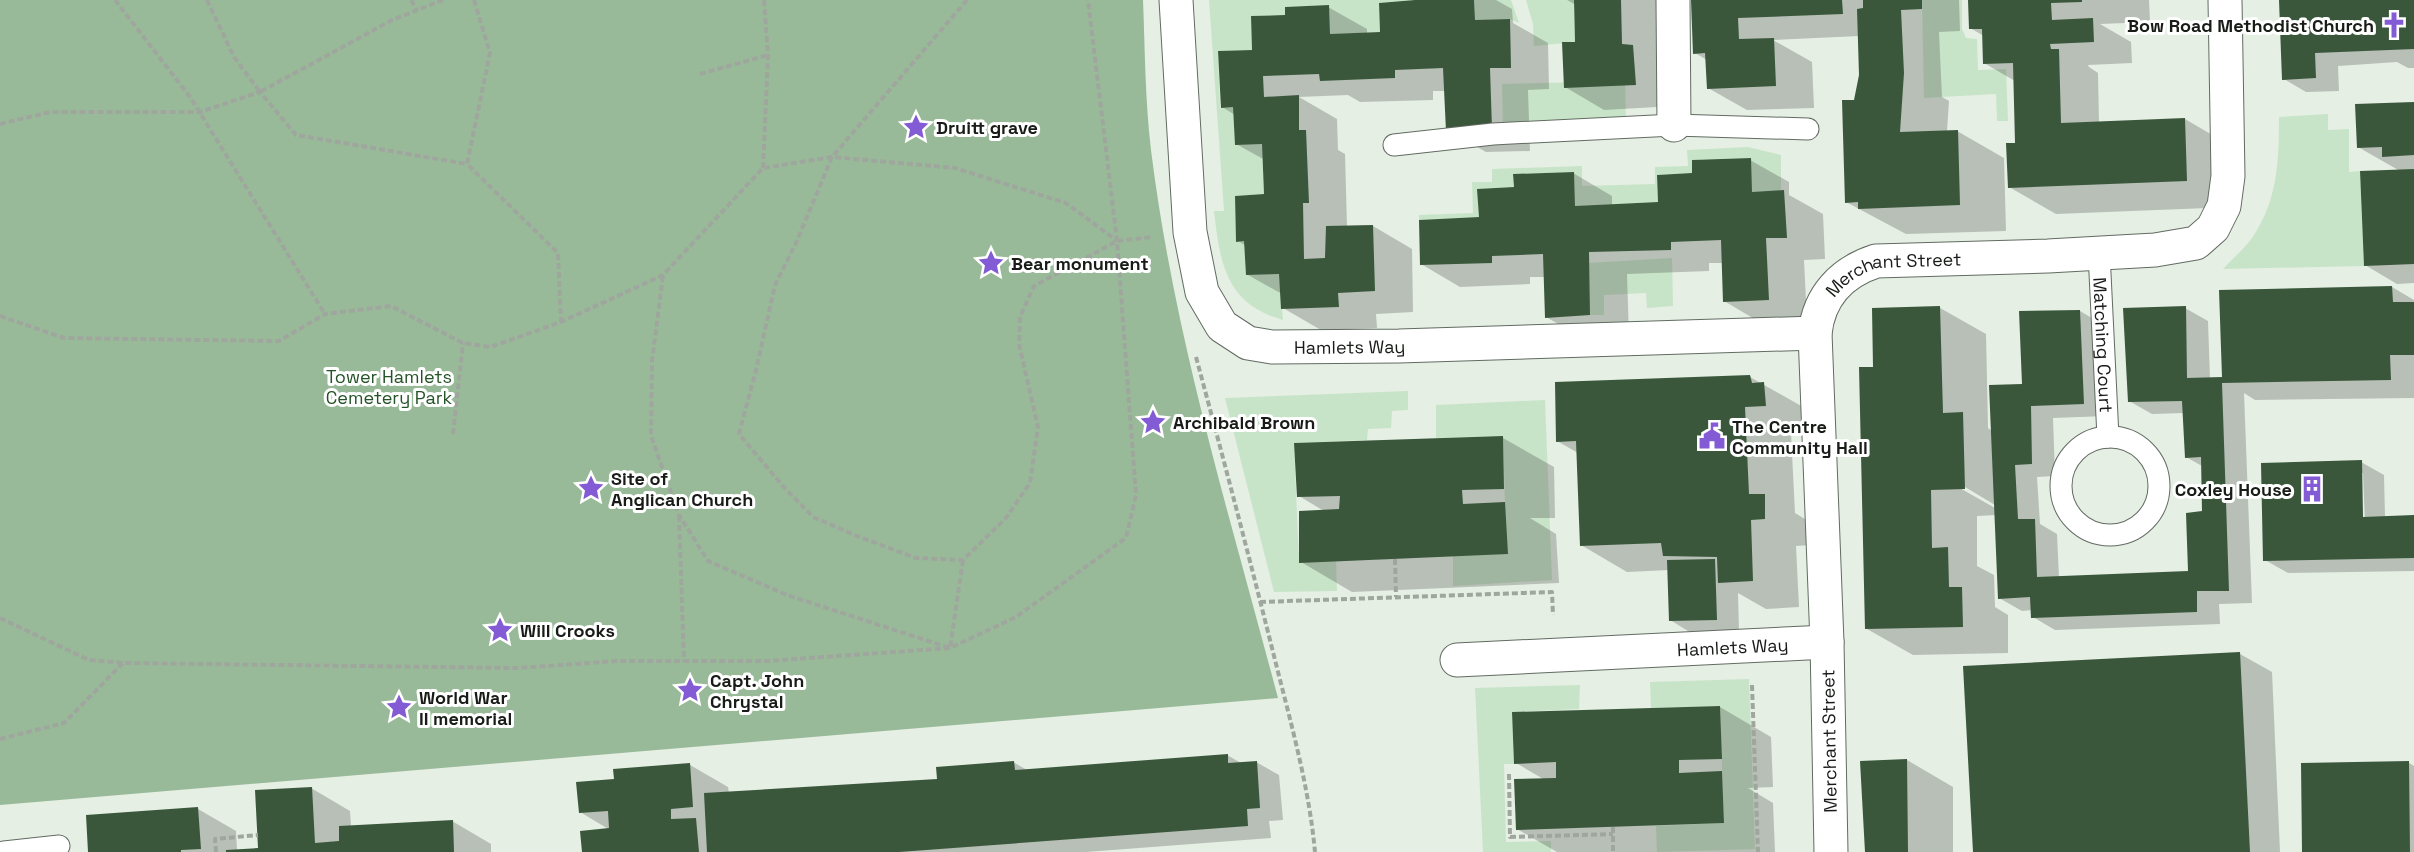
<svg xmlns="http://www.w3.org/2000/svg" width="2414" height="852" font-family="'Space Grotesk',sans-serif">
<style>
.green{fill:#c8e4c8}
.forest{fill:#99ba99}
.shadow{fill:#0003;fill-rule:evenodd}
.building{fill:#3a573b}
.lines{fill:none;stroke-linecap:round;stroke-linejoin:round}
.lane-casing{stroke:#626b62;stroke-width:23}
.street-casing{stroke:#626b62;stroke-width:35}
.path{stroke:#9fa69e;stroke-width:4;stroke-dasharray:6 3;stroke-linecap:butt}
.lane{stroke:#fff;stroke-width:21}
.street{stroke:#fff;stroke-width:33}
.labels{text-anchor:middle;dominant-baseline:central;stroke-width:6;stroke-linejoin:round;paint-order:stroke}
.poi-label{font-size:18px;font-weight:bold;fill:#181b18;stroke:#fff;text-anchor:start}
.street-label{font-size:18px;fill:#181b18;stroke:#fff}
.park-label{font-size:18px;fill:#245327;stroke:#fff}
</style>
<rect width="100%" height="100%" fill="#e5efe4"/>
<path class="green" d="M1209 0H1415L1379 3 1380 32 1330 34 1329 5 1285 7V15L1251 16 1252 50 1218 51 1220 108 1233 107 1235 144H1262L1264 194 1235 196 1236 242 1244 241 1246 275 1279 274 1283 320C1226 304 1220 264 1214 211H1224Z
M1474 0H1511L1519 23 1510 19 1475 20Z
M1526 0H1574L1575 42 1534 46 1533 24Z
M1922 0H1962V29L1966 38 1977 39 1978 70 2006 69 2008 121H1997L1996 94 1924 98Z
M1625 81 1626 122 1503 125 1502 84Z
M2328 114V130L2349 129V172L2360 171 2364 266 2223 269C2234 257 2249 245 2257 230 2278 196 2279 156 2279 117Z
M1748 147 1781 155V191L1752 192 1750 158 1692 160V173L1657 175 1658 202 1575 206 1574 172 1513 174 1514 187 1478 189 1479 217 1419 220V215L1473 213 1472 182H1492V169L1582 166V186L1655 184V167L1688 166 1687 150Z
M1672 258 1673 306 1647 308 1646 293 1604 295V315H1590L1589 263Z
M1408 391V410L1392 411 1391 428 1368 429 1367 440 1294 443 1299 562 1336 561 1337 591 1274 592 1225 398Z
M1545 400 1552 580 1453 586V556L1505 502 1503 436 1436 438V405Z
M1749 679 1755 849 1657 852 1656 826 1724 823 1720 706 1651 708 1650 682Z
M1580 685 1579 709 1512 712 1514 764H1504L1506 842 1551 841V852H1483L1475 688Z"/>
<path class="forest" d="M0 0H1143C1145 50 1145 100 1151 150 1174 336 1230 517 1278 698L0 805Z"/>
<path class="shadow" d="M1416 0H1496L1512 9 1513 23 1548 43 1549 89 1528 90 1530 151 1486 152 1447 130 1446 91H1433V100L1360 102 1348 95 1299 97 1337 119 1338 150 1345 154 1347 227 1373 226 1412 249 1413 312 1376 314 1377 328 1321 330 1283 308 1282 294 1248 275 1246 246 1238 241 1266 195 1265 160 1236 144 1235 115 1222 107 1254 52 1287 16 1328 7 1367 29V34L1382 33Z
M1567 0H1659L1674 106 1604 110 1565 87 1577 43 1576 5Z
M1692 0H1959L1960 31 1939 32 1942 97 1949 101 1947 131H1957L2004 158 2006 231 1906 234 1846 202 1855 101 1860 75 1859 36 1773 40 1812 62 1814 108 1747 110 1708 88 1707 60 1695 53Z
M1969 0H2149L2150 22 2100 24 2131 42 2132 63 2088 65 2089 67 2098 73 2099 123 2185 119 2231 146 2233 207 2056 214 2009 187 2017 144 2015 81 1984 63V36L1970 28Z
M2281 0H2414V68H2408L2397 62 2338 66 2339 91 2306 92 2284 79Z
M2414 104V283L2397 284 2365 265 2400 171 2358 147Z
M1750 160 1789 182V195L1823 214 1825 259 1804 260 1807 322 1763 324 1724 301 1723 263H1709V271L1627 274 1629 337 1585 339 1546 317 1545 277H1530V284L1460 287 1421 264 1515 189 1573 173 1612 196V206L1659 204 1694 174Z
M2392 287 2414 300V398L2255 400 2244 393 2252 603 2219 604 2220 624 2055 630 2033 617 2032 610 2022 611 1999 598 1996 515 1977 516V566L1994 575 1995 607 2008 615V653L1913 655 1867 629 1875 368 1940 308 1986 334 1988 428 1992 431 2080 311 2102 324 2106 416 2053 418 2055 476 2037 477 2040 524 2057 534 2059 578 2189 572 2204 513 2202 466 2186 457 2184 413 2152 414 2129 401 2185 308 2208 321 2210 379H2221ZM1960 484 1995 505V508L1958 487Z
M1750 377 1810 411 1811 432 1791 433 1795 513 1810 522 1811 545 1796 546 1799 607 1766 609 1738 593 1739 632 1693 634 1670 620 1669 570 1627 572 1581 545 1578 453 1557 441Z
M1503 438 1554 467 1555 518H1530L1556 534 1559 583 1352 592 1301 562 1324 511 1299 496Z
M2361 462 2384 475 2385 518 2414 517V571L2288 573 2265 560ZM2360 473H2363L2365 524H2362Z
M2240 654 2272 672 2280 852H1974Z
M1720 707 1771 737 1773 787 1748 788 1773 803 1775 852H1557L1517 829 1545 780 1516 763Z
M1227 755 1241 763 1256 762 1279 775 1283 820 1269 821 1271 838 1086 852H584L610 830 580 812 616 781 690 765 728 787 729 793 938 780 1013 762 1027 770Z
M1907 760 1953 787V852H1866Z
M2409 763 2414 766V852H2303V764Z
M311 788 350 811 351 826 452 821 491 844V852H89L198 809 236 831 237 850 260 849Z"/>
<path class="building" d="M1415 0H1474L1475 20 1510 19 1511 68H1490L1492 129 1446 131 1443 68 1395 70V78L1320 81 1319 74 1263 76 1264 97 1299 95V130H1306L1309 203H1303L1304 259 1325 258 1326 226 1373 225 1375 291 1338 293 1339 307 1281 309 1279 274 1246 275 1244 241 1236 242 1235 196 1264 194 1262 144 1235 145 1233 107 1221 108 1218 51 1252 50 1251 16 1285 15V7L1329 5 1330 34 1380 32 1379 3Z
M1574 0H1621L1622 44 1633 45 1636 85 1564 88 1562 42H1575Z
M1691 0H1842L1843 14 1738 18 1739 39 1774 38 1776 86 1707 89 1705 53 1693 54Z
M1863 0H1922V9L1901 10 1904 73 1900 132 1958 130 1960 205 1858 209V202L1845 203 1842 100H1854L1859 75 1857 9 1863 8Z
M1968 0H2082V2L2051 3 2052 20 2093 18 2094 42 2050 44 2051 49H2059L2061 123 2185 118 2187 181 2008 188 2006 143H2015L2013 63 1983 64 1982 29H1969Z
M2279 0H2414V49L2315 53 2316 78 2282 80Z
M2414 102V155L2382 157V147L2357 148 2355 104Z
M1751 158 1752 192 1784 190 1787 238H1766L1769 300 1723 302 1721 240 1671 242V250L1589 252 1590 315 1545 318 1543 254 1492 256V263L1420 265 1419 220 1479 217 1477 189 1514 187 1513 174 1574 172 1575 206 1658 202 1657 175 1692 173V160Z
M2414 169V264L2364 266 2360 171Z
M2392 286 2393 302H2414V355H2390L2391 380 2222 383 2229 591H2197V612L2031 618 2030 597 1998 599 1989 385 2022 384 2019 311 2080 310 2084 404 2031 406 2032 464 2015 465 2018 519H2035L2037 577 2188 571 2186 513 2202 511 2201 457 2185 458 2182 401 2128 402 2123 308 2186 306 2187 378 2222 377 2219 290Z
M1940 306 1943 413 1963 412 1965 489 1931 490 1932 548 1948 547 1949 587H1962L1963 627 1865 629 1859 367H1873L1872 308Z
M1750 375 1752 383 1764 382 1766 406 1745 407 1749 494H1765V519L1751 520 1753 581 1718 583 1717 557 1663 556 1661 543 1580 546 1576 441 1556 442 1555 382Z
M1503 436 1504 489 1462 490 1463 504 1505 502 1508 554 1299 563V511L1339 509 1340 496 1297 497 1294 443Z
M2362 460 2363 517 2414 515V558L2263 561 2261 463Z
M1715 559 1717 620 1669 621 1667 560Z
M2240 652 2250 852H1973L1963 666Z
M1720 706 1722 759 1679 760V773L1722 771 1724 823 1516 830 1514 779 1556 778V762L1514 764 1512 712Z
M1228 754V763L1257 761 1260 808 1247 809 1248 826 899 852H707L704 793 937 779 936 767 1014 761 1015 770Z
M1907 759 1908 852H1865L1860 761Z
M2409 761 2410 852H2302L2301 763Z
M690 763 693 807 671 809V819L696 818 699 852H582L580 831 609 828 608 811 579 813 576 782 614 779 613 769Z
M312 787 315 843 339 841V826L453 820 454 852H226V850L258 848 255 790Z
M198 807 201 849 181 850V852H88L86 815Z"/>
<g class="lines">
<g class="lane-casing">
<g id="lane">
<path d="M1394 145 1493 134 1674 125 1808 129"/>
<path id="s1" d="M2099 253 2108 437"/>
<circle cx="2110" cy="486" r="49"/>
<path d="M4 852 59 846"/>
</g>
</g>
<g class="street-casing">
<g id="street">
<path id="s2" d="M1176 0 1190 232 1202 292 1222 326 1248 343 1272 347 1399 346 1815 333"/>
<path d="M1673 0 1674 125"/>
<path id="s3" d="M1457 660 1827 642"/>
<path id="s4" d="M1831 852 1827 642 1815 333C1819 296 1842 272 1876 261L2048 256 2155 250 2196 243 2213 228 2224 206 2228 176 2225 0"/>
</g>
</g>
<path class="path" d="M115 0 190 97 325 314
M207 0 234 57 260 92 392 20 443 0
M411 0 417 10
M474 0 490 53 467 164 558 253 561 322
M967 0 832 157 796 243 775 285 756 370 739 434 782 485 813 517 857 536 916 558 963 560 1005 519 1030 483 1038 427 1019 344 1020 317 1034 286 1117 241 1152 237
M700 74 768 55
M0 124 50 112H200L260 92 296 135 467 164
M763 168 768 55 764 0
M663 276 652 361 651 436 679 515 708 561 787 595 950 648 963 560
M0 316 64 338 279 341 325 314 391 306 463 343 490 347 561 322 663 275 763 168 832 157 955 168 1066 203 1116 240
M1196 357C1223 457 1249 556 1274 656 1290 720 1309 786 1315 852
M453 434 463 343
M679 516 684 661
M1395 559 1396 597
M1260 602 1552 592 1553 615
M0 618 89 660 124 663 518 668 617 661H767L950 648 1016 617 1126 538 1136 495 1117 241 1088 0
M1752 685 1758 852
M0 739 64 723 123 663
M1509 774 1510 837 1613 834
M1613 827V852
M216 852 215 839 258 835"/>
<use href="#lane" class="lane"/>
<use href="#street" class="street"/>
</g>
<defs>
<g id="church-bare" transform="scale(2.07)"><path d="M-1.2-6h2.4v3.5h3.3v2.4h-3.3V6h-2.4V-.1h-3.3v-2.4h3.3Z" fill="#825bd5" stroke="#fff" stroke-width="2.5" paint-order="stroke"/></g>
<g id="sight-bare" transform="scale(2.07)"><path d="M0-6L1.8-2.2L6-1.7L2.9 1.2L3.7 5.4L0 3.3L-3.7 5.4L-2.9 1.2L-6-1.7L-1.8-2.2Z" fill="#825bd5" stroke="#fff" stroke-width="2.5" paint-order="stroke"/></g>
<g id="civic-bare" transform="scale(2.07)"><path d="M-.6-6.5H3V-4.5H.6V-3L4-1V1h2V6H-6V1h2V-1L-.6-3ZM-1.2 2.5V6h2.4V2.5Z" fill="#825bd5" stroke="#fff" stroke-width="2.5" paint-order="stroke"/></g>
<g id="building-bare" transform="scale(2.07)"><path d="M-4-6H4V6H1V3H-1V6H-4ZM-2.5-4.3h1.7v1.8h-1.7ZM.8-4.3h1.7v1.8H.8ZM-2.5-1h1.7V.8h-1.7ZM.8-1h1.7V.8H.8Z" fill="#825bd5" stroke="#fff" stroke-width="2.5" paint-order="stroke"/></g>
</defs>
<g fill-rule="evenodd">
<use href="#church-bare" x="2394" y="25"/>
<use href="#sight-bare" x="916" y="127"/>
<use href="#sight-bare" x="991" y="263"/>
<use href="#sight-bare" x="1153" y="422"/>
<use href="#civic-bare" x="1712" y="436"/>
<use href="#sight-bare" x="591" y="488"/>
<use href="#building-bare" x="2312" y="489"/>
<use href="#sight-bare" x="500" y="630"/>
<use href="#sight-bare" x="690" y="690"/>
<use href="#sight-bare" x="399" y="707"/>
</g>
<g class="labels">
<g class="poi-label">
<text x="2374" y="25" text-anchor="end">Bow Road Methodist Church</text>
<text x="936" y="127">Druitt grave</text>
<text x="1011" y="263">Bear monument</text>
<text x="1173" y="422">Archibald Brown</text>
<text x="1732" y="426">The Centre<tspan x="1732" dy="21">Community Hall</tspan></text>
<text x="611" y="478">Site of<tspan x="611" dy="21">Anglican Church</tspan></text>
<text x="2292" y="489" text-anchor="end">Coxley House</text>
<text x="520" y="630">Will Crooks</text>
<text x="710" y="680">Capt. John<tspan x="710" dy="21">Chrystal</tspan></text>
<text x="419" y="697">World War<tspan x="419" dy="21">II memorial</tspan></text>
</g>
<g class="street-label">
<text stroke="none"><textPath href="#s4" startOffset="633">Merchant Street</textPath></text>
<text stroke="none"><textPath href="#s1" startOffset="92">Matching Court</textPath></text>
<text stroke="none"><textPath href="#s2" startOffset="466">Hamlets Way</textPath></text>
<text stroke="none"><textPath href="#s3" startOffset="276">Hamlets Way</textPath></text>
<text transform="translate(1829 741) rotate(-91)">Merchant Street</text>
</g>
<g class="park-label">
<text x="389" y="376">Tower Hamlets<tspan x="389" dy="21">Cemetery Park</tspan></text>
</g>
</g>
</svg>
